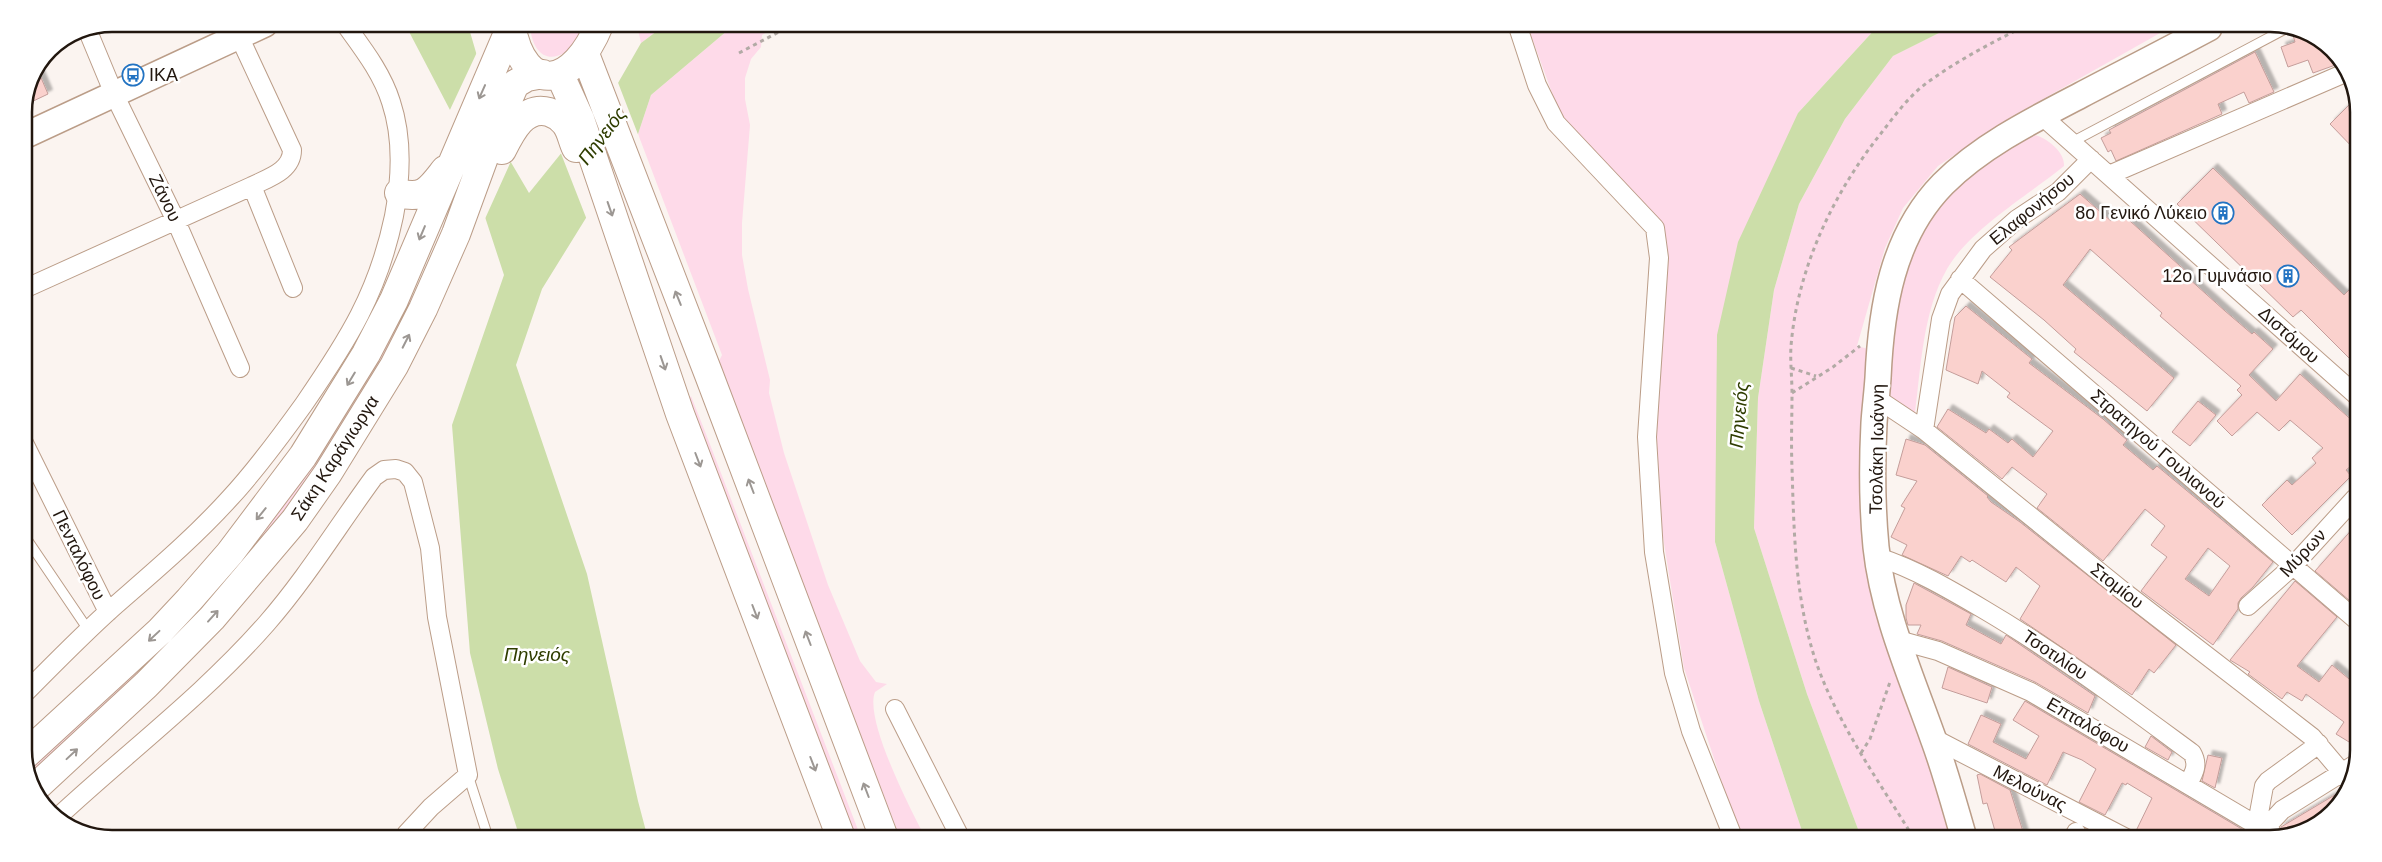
<svg xmlns="http://www.w3.org/2000/svg" width="2382" height="862" font-family="Helvetica,sans-serif">
<style>
.green{fill:#fedae9}
.water{fill:#ccdea9}
.pier{fill:#fbf4f0}
.building{fill:#fad1cd;stroke:#c49d9a;fill-rule:evenodd;filter:url(#shadow)}
.lines{fill:none;stroke-linecap:round;stroke-linejoin:round}
.lane-casing{stroke:#bb9d88;stroke-width:11}
.street-casing{stroke:#bb9d88;stroke-width:20}
.secondary-casing{stroke:#bb9d88;stroke-width:28}
.primary-casing{stroke:#bb9d88;stroke-width:30}
.path{stroke:#b2aaa5;stroke-width:3;stroke-dasharray:4 4;stroke-linecap:butt}
.lane{stroke:#fff;stroke-width:9}
.street{stroke:#fff;stroke-width:18}
.secondary{stroke:#fff;stroke-width:25}
.primary{stroke:#fff;stroke-width:28}
.oneway{stroke:#9c9793}
.labels{text-anchor:middle;dominant-baseline:central;stroke-width:5;stroke-linejoin:round;paint-order:stroke}
.poi-label{font-size:18px;fill:#22170f;stroke:#fff;text-anchor:end}
.street-label{font-size:18px;fill:#22170f;stroke:#fff}
.water-label{font-size:19px;font-style:italic;fill:#2f3d00;stroke:#fff}
.rim{fill:none;stroke:#22170f;stroke-width:2.5}
</style>
<defs>
<filter id="shadow"><feDropShadow dx="4.5" dy="-4.5" stdDeviation="1" flood-color="#0004"/></filter>
</defs>
<rect width="100%" height="100%" fill="#fbf4f0"/>
<path class="green" d="M530 25H586C583 30 581 38 577 42 554 68 532 58 530 25Z
M637 25H665L641 43Z
M734 25H780L762 35 761 47 751 59 745 78V99L750 125 742 223V255L748 289 770 380 769 393 784 453 828 585 860 661 876 682 887 684 875 692C864 719 910 808 924 835H899L718 363 722 355 638 134 651 95Z
M1528 27H1877L1798 113 1715 542 1759 701 1804 837H1740L1684 668 1647 437 1656 233 1567 134Z
M1949 28H2169L2011 117 1938 166 1903 208 1885 248 1857 346 1872 350 1865 438 1920 725 1919 738 1931 773 1938 776 1958 838 1861 837 1807 694 1754 528 1758 398 1774 290 1799 204 1845 119 1893 56Z
M2035 135C2047 138 2065 152 2064 166 2030 194 1969 230 1947 269 1923 311 1921 366 1915 413 1905 411 1892 401 1888 391 1890 368 1891 343 1895 320 1910 230 1952 174 2035 135Z
M408 295 417 298 351 415 281 518 207 609 32 777 29 768 110 697 176 632Z
M691 396 706 434 860 835H851L686 403Z"/>
<path class="water" d="M405 24 468 25 505 152 529 193 618 83 641 43 665 25H734L651 95 638 134 542 289 516 365 587 574 638 801 647 835H519L498 769 470 653 452 425 504 275 450 110Z
M1877 27 1949 28 1893 56 1845 119 1799 204 1774 290 1758 398 1754 528 1807 694 1861 837H1804L1759 701 1715 542 1717 335 1738 242 1798 113Z"/>
<path class="pier" d="M478 50 507 151 512 159 484 221 448 114Z
M617 80 639 137 587 220 560 151Z"/>
<path class="building" d="M2293 28H2298L2340 58 2341 63 2313 73 2308 60 2288 67 2281 47 2295 42 2292 32Z
M2255 52 2274 92 2249 103 2244 92 2218 104 2222 114 2116 161 2111 150 2108 152 2101 138 2111 133 2109 130Z
M39 73 48 94 25 105 32 88Z
M2355 99 2358 106V153L2330 124Z
M2213 168 2344 295 2350 289 2357 296 2356 365 2301 310 2293 317 2177 204Z
M2080 194 2111 221 2120 212 2189 274 2187 277 2225 311 2252 334 2254 332 2273 349 2249 375 2276 401 2300 374 2356 424V462L2346 470 2351 476 2292 535 2262 505 2287 480 2292 485 2316 463 2312 458 2323 448 2290 420 2279 431 2257 412 2232 436 2217 421 2242 395 2237 390 2241 386 2160 316 2162 313 2090 249 2063 285 2174 378 2147 411 2074 352 2076 349 2044 320 1990 277 2012 250 2009 247Z
M1966 306 2032 359 2029 363 2103 419 2127 440 2123 445 2153 470 2157 466 2273 562 2253 587 2241 598 2238 603V609L2213 645 2141 591 2167 557 2151 545 2165 526 2145 509 2103 561 2037 508 2047 494 2012 467 2002 479 1937 427 1948 409 1986 433 1989 429 2008 443 2012 439 2033 457 2053 431 2007 397 2010 393 1982 371 1978 384 1946 370 1955 317ZM2208 548 2230 566 2209 596 2185 579Z
M2198 401 2216 415 2190 446 2172 432Z
M1906 439 1925 445 1988 496 1987 497 1991 502 2020 522 2176 645 2154 673 2149 669 2132 695 2020 619 2040 586 2016 567 2006 582 1972 560 1970 562 1961 556 1948 576 1902 555 1907 545 1891 537 1905 508 1901 506 1917 481 1896 475Z
M2355 526V595L2350 601 2315 571Z
M2295 581 2337 617 2297 666 2319 682 2332 665 2354 683V745L2336 734 2344 722 2306 694 2302 701 2287 692 2282 699 2248 674 2250 672 2230 660Z
M1914 583 1971 614 1966 625 2001 644 2006 635 2095 696 2088 713 2035 682 1942 641 1917 634 1921 625H1908L1906 618V605Z
M1948 667 1992 687 1987 703 1942 688Z
M2025 701 2257 838H2137L2135 833 2152 798 2127 783 2126 785 2122 783 2105 815 2079 802 2096 769 2082 760 2063 752 2047 785 1968 744 1981 715 2001 724 1993 742 2026 759 2039 736 2013 720Z
M2151 736 2172 752 2168 760 2145 747Z
M2208 755 2222 758 2215 788 2202 781Z
M1980 774 2010 790 2025 838H1997L1987 803 1983 804 1977 775Z
M2343 790 2323 820 2279 835 2281 827Z"/>
<g class="lines">
<g class="lane-casing">
<path id="lane" d="M2072 142 2287 28
M24 535 89 631
M468 775 487 834"/>
</g>
<g class="street-casing">
<path id="street" d="M1518 27 1537 85 1556 123 1655 228 1659 258 1647 437 1654 552 1674 673 1691 731 1733 837
M87 29 114 94 176 221 240 368
M2042 116 2356 395
M2109 175 2345 73
M252 186 293 288
M1960 279 2355 619
M24 289 252 186C268 178 292 171 292 150L239 36
M1876 398 1924 430 2123 591 2312 737 2350 782
M1924 430 1941 319 1950 294 1983 249 2017 219 2058 192 2091 159
M24 443 108 612
M1878 557C1915 569 1949 589 1983 609 2056 652 2124 703 2192 753 2199 765 2194 773 2188 784
M2248 606 2293 566 2355 498
M1898 640 1938 651 2031 692 2268 832
M24 694C52 666 80 637 110 610 151 574 193 539 230 498 257 469 281 436 304 404 348 340 378 293 394 216 401 179 403 138 391 102 382 73 363 49 345 24
M895 709 959 835
M1933 738 2126 838
M59 816C128 752 205 694 267 623 307 577 338 526 374 477L384 470 396 469 405 472 413 482 430 548 437 617 468 775 431 807 406 834
M2257 824 2264 786 2268 781 2319 744
M2076 832 2079 838
M2267 838 2271 822 2282 810 2354 765"/>
</g>
<g class="secondary-casing">
<path id="secondary" d="M24 136 265 24
M1964 838C1954 804 1945 770 1933 738 1911 676 1883 613 1876 547 1872 506 1872 463 1874 423 1875 408 1877 393 1878 378 1881 309 1892 236 1943 184 1981 146 2033 120 2081 95 2123 73 2166 51 2209 28"/>
</g>
<g class="primary-casing">
<path id="primary" d="M511 25C525 100 575 85 599 25
M585 54 709 375 883 835
M560 75 580 119 680 414 840 835
M502 150C511 132 524 105 549 112 555 114 561 118 565 123 571 130 572 140 576 148
M399 193C424 200 430 189 445 170
M24 756 160 631 189 600 230 553 303 456 366 354 394 300 511 26
M36 787 146 685 212 618 295 520 328 473 394 366 423 309 456 234 490 141 515 84 527 77 543 74"/>
</g>
<path class="path" d="M739 53 792 25
M1791 368 1816 376
M1792 393 1833 367 1860 346
M1861 753 1870 739 1890 682
M1913 837C1879 781 1838 725 1816 662 1795 599 1794 533 1792 468 1791 443 1792 418 1792 393 1792 377 1790 362 1791 346 1797 272 1830 200 1875 141 1891 121 1907 97 1928 82 1957 61 1989 44 2021 28"/>
<use href="#lane" class="lane"/>
<use href="#street" class="street"/>
<use href="#secondary" class="secondary"/>
<use href="#primary" class="primary"/>
</g>
<defs><path id="oneway-shaft" d="M-6 0H5M1.5-3L5.5 0L1.5 3" fill="none" stroke-width="1.6" stroke-linecap="round" stroke-linejoin="round" transform="scale(1.25)"/></defs>
<g class="oneway">
<use href="#oneway-shaft" transform="translate(482 92) rotate(114)"/>
<use href="#oneway-shaft" transform="translate(610 209) rotate(71)"/>
<use href="#oneway-shaft" transform="translate(422 233) rotate(113)"/>
<use href="#oneway-shaft" transform="translate(678 298) rotate(-112)"/>
<use href="#oneway-shaft" transform="translate(406 341) rotate(-63)"/>
<use href="#oneway-shaft" transform="translate(663 363) rotate(71)"/>
<use href="#oneway-shaft" transform="translate(351 379) rotate(121)"/>
<use href="#oneway-shaft" transform="translate(698 460) rotate(69)"/>
<use href="#oneway-shaft" transform="translate(751 486) rotate(-111)"/>
<use href="#oneway-shaft" transform="translate(261 514) rotate(129)"/>
<use href="#oneway-shaft" transform="translate(755 612) rotate(69)"/>
<use href="#oneway-shaft" transform="translate(213 616) rotate(-48)"/>
<use href="#oneway-shaft" transform="translate(154 636) rotate(137)"/>
<use href="#oneway-shaft" transform="translate(808 638) rotate(-111)"/>
<use href="#oneway-shaft" transform="translate(72 754) rotate(-43)"/>
<use href="#oneway-shaft" transform="translate(813 764) rotate(69)"/>
<use href="#oneway-shaft" transform="translate(866 790) rotate(-111)"/>
</g>
<defs>
<g id="bus-ring" transform="scale(1.125)"><circle r="9.5" fill="#fff" stroke="#2273c2" stroke-width="1.5"/><path d="M-5-6H5V4H4V6H2V4H-2V6H-4V4H-5ZM-3.5-4V0h7V-4ZM-3.5 1.2v1.5H-2V1.2ZM2 1.2v1.5H3.5V1.2Z" fill="#2273c2"/></g>
<g id="building-ring" transform="scale(1.125)"><circle r="9.5" fill="#fff" stroke="#2273c2" stroke-width="1.5"/><path d="M-4-6H4V6H1V3H-1V6H-4ZM-2.5-4.3h1.7v1.8h-1.7ZM.8-4.3h1.7v1.8H.8ZM-2.5-1h1.7V.8h-1.7ZM.8-1h1.7V.8H.8Z" fill="#2273c2"/></g>
</defs>
<g fill-rule="evenodd">
<use href="#bus-ring" x="133" y="75"/>
<use href="#building-ring" x="2223" y="213"/>
<use href="#building-ring" x="2288" y="276"/>
</g>
<g class="labels">
<g class="poi-label">
<text x="149" y="75" text-anchor="start">ΙΚΑ</text>
<text x="2207" y="213">8ο Γενικό Λύκειο</text>
<text x="2272" y="276">12ο Γυμνάσιο</text>
</g>
<g class="street-label">
<text transform="translate(165 198) rotate(64)">Ζάνου</text>
<text transform="translate(2032 209) rotate(-39)">Ελαφονήσου</text>
<text transform="translate(2289 335) rotate(42)">Διστόμου</text>
<text transform="translate(1877 449) rotate(-89)">Τσολάκη Ιωάννη</text>
<text transform="translate(2158 449) rotate(41)">Στρατηγού Γουλιανού</text>
<text transform="translate(335 458) rotate(-57)">Σάκη Καράγιωργα</text>
<text transform="translate(2303 553) rotate(-47)">Μύρων</text>
<text transform="translate(79 555) rotate(64)">Πενταλόφου</text>
<text transform="translate(2117 586) rotate(38)">Στομίου</text>
<text transform="translate(2055 655) rotate(34)">Τσοτιλίου</text>
<text transform="translate(2088 725) rotate(30)">Επταλόφου</text>
<text transform="translate(2030 788) rotate(27)">Μελούνας</text>
</g>
<g class="water-label">
<text transform="translate(602 136) rotate(-53)">Πηνειός</text>
<text transform="translate(1739 415) rotate(-85)">Πηνειός</text>
<text x="537" y="654">Πηνειός</text>
</g>
</g>
<path d="M0 0H2382V862H0ZM112 32H2270A80 80 0 0 1 2350 112V750A80 80 0 0 1 2270 830H112A80 80 0 0 1 32 750V112A80 80 0 0 1 112 32Z" fill="#fff" fill-rule="evenodd"/>
<path class="rim" d="M112 32H2270A80 80 0 0 1 2350 112V750A80 80 0 0 1 2270 830H112A80 80 0 0 1 32 750V112A80 80 0 0 1 112 32Z"/>
</svg>
